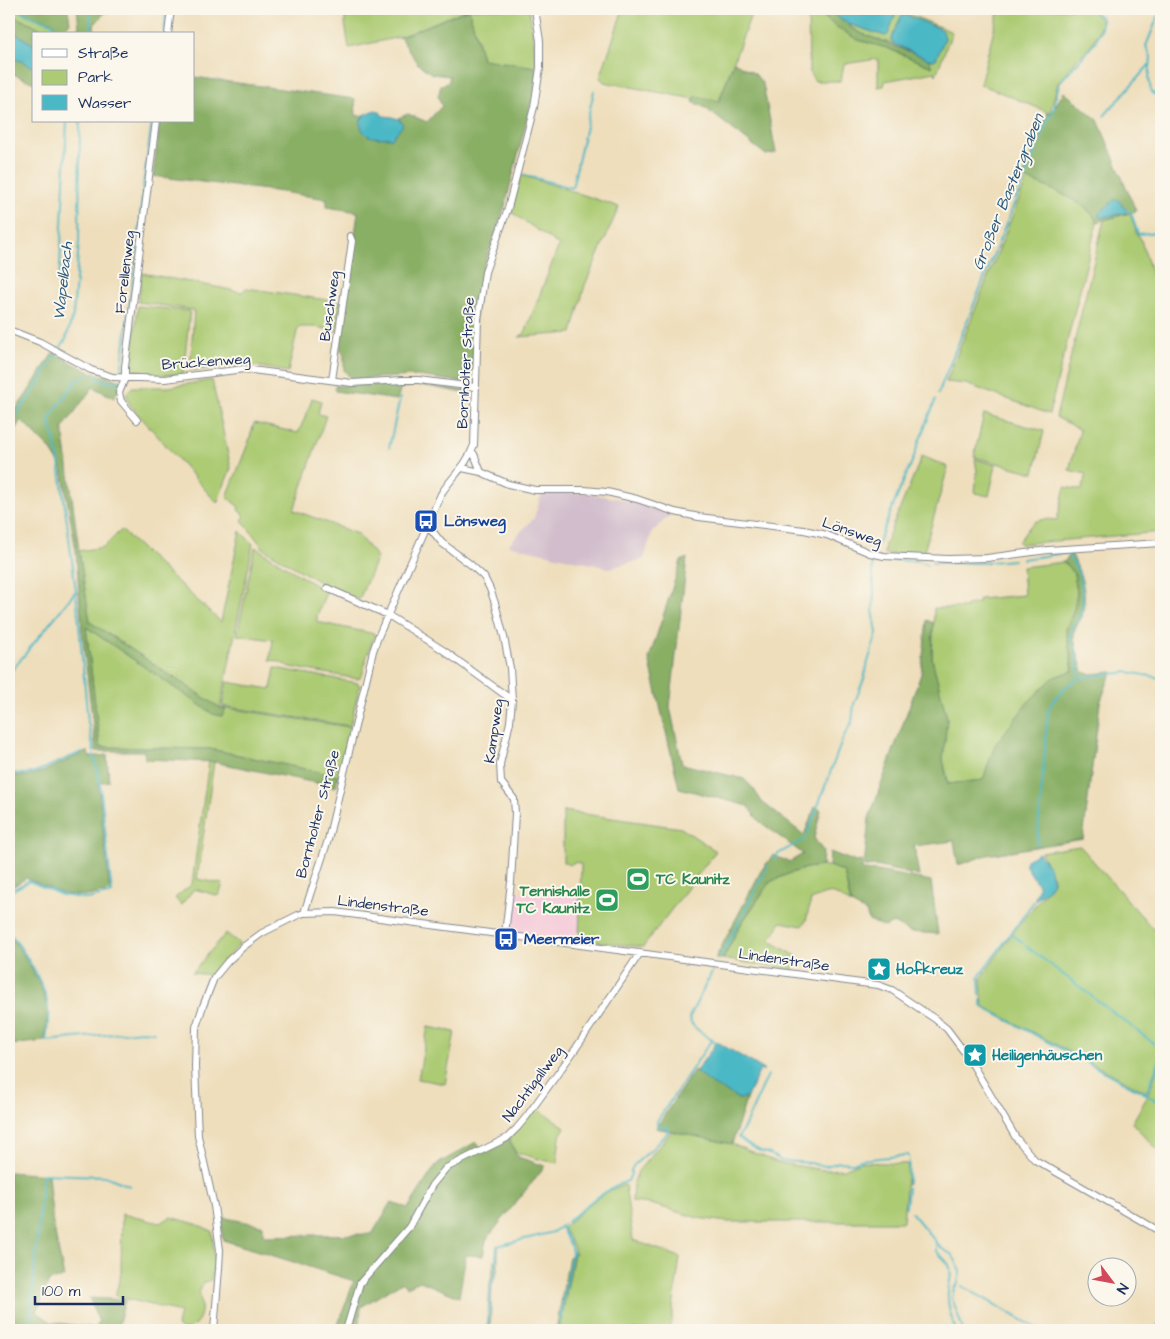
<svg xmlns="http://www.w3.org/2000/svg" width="1170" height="1339" font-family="'Architects Daughter',sans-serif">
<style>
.built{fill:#f5cfdb}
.industrial{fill:#d1bdcc}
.green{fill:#accb73;stroke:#647d68}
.forest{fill:#89af65;stroke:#526f62}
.water{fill:#4bb8c5;stroke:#337492}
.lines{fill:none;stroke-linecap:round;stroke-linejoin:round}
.stream{stroke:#4bb8c5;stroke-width:2}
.minor-casing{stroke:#84868d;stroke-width:8}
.minor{stroke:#fff;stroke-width:6}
.labels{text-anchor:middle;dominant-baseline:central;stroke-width:4;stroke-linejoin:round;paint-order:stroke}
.street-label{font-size:15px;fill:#1b2f5e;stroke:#fbf7ec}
.transit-label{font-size:15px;font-weight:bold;fill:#164399;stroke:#fbf7ec;text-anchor:start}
.leisure-label{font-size:15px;font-weight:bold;fill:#27864d;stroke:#fbf7ec;text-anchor:start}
.culture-label{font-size:15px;font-weight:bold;fill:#0d838f;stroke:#fbf7ec;text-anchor:start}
.water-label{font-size:16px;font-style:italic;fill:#29587d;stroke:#fbf7ec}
</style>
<rect width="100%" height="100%" fill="#fbf7ec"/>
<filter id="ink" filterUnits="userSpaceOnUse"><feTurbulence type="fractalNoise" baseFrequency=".02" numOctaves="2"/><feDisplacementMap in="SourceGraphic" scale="10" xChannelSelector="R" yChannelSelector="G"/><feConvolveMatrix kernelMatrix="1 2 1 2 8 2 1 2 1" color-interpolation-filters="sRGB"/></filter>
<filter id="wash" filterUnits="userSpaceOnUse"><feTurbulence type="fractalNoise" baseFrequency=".0096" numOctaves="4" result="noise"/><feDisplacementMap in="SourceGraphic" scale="20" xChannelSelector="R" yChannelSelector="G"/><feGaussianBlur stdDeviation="1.12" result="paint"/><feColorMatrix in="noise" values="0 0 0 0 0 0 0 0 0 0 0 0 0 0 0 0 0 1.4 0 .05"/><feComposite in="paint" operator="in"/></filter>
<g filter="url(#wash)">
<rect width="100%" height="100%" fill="#eedebc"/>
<path class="built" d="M512 891 554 895H581L579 940 510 932 509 929Z"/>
<path class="industrial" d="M542 493H587L625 500 671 514 652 532 644 559 609 568 508 545 534 518Z"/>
<path class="green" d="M9 9H17L35 17 51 21 55 25 58 31 51 34 30 23 9 15Z
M345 9H468L400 37 349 48 345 23Z
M469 9H529L534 42 536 67 482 59Z
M623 9H753L719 101 696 96 694 99 604 82 600 78Z
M808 9H814L835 26 858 40 887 48 932 67 928 59 933 60 936 59 945 38 891 40 894 44C881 40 857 35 848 24L885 36 894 10 890 9H897L952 32 936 75 935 72 885 81 884 86 878 87V59L844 64 841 81H815L809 72Z
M999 9H1089L1101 20V24L1099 31 1088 50 1078 58 1058 83 1050 113 980 84Z
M521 175 569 190 619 207 585 285 572 333 519 337 525 333 559 245 511 212Z
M1027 179C1045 186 1090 203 1097 222L1049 414 966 384 946 382Z
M1130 213 1137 235 1140 237 1160 300V314L1161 316V532L1020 544 1018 542C1033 524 1031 517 1057 520L1065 487 1082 490 1086 474 1069 470 1080 430 1056 417 1104 220Z
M142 273 242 292 246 288 341 302 337 331 315 327H298L288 372 256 366 190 370 194 310 138 302Z
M138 306 190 311 183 374 129 376Z
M212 380 231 468 217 503 130 405 126 394 132 387H169Z
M312 398 321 401 318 414 326 416 294 510 357 534 377 557 359 600 328 587 264 549 242 520 245 516 238 510 239 507 227 497 249 441 254 423 298 433 308 411Z
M984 414 1044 431 1034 473 974 457Z
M922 456 948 467 923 555 884 554 885 544Z
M975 459 996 465 989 496 975 493 977 471Z
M121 530 221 622 240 531 253 544 220 708 90 622 79 551 104 547Z
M255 547 326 592 317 616V622L375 634 367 656 362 676 358 679 291 667 277 661 270 660 273 640 237 635Z
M1064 562 1074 574 1077 592 1075 609 1066 629 1073 671 1054 677 995 745 983 780 949 784 943 760 947 718 932 659 934 608H966L967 605 978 603 979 599 1024 595 1022 567Z
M86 627 213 714 222 716 226 708 350 727 338 776 210 749 100 747Z
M275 668 358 683 360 685 350 726 222 706 227 682 271 689Z
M209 761 214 762 197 879 223 884 219 896 194 889 181 905 175 898 192 884Z
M563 811 681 828 716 851 643 947 579 940 581 864 575 862 569 865 563 862Z
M1080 846 1161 938V1056L1158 1063 1146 1092 983 1006 981 979 1013 932 1049 888 1053 882V878L1041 852Z
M822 866H829L844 872 851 904C831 892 833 890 811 900L806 921 802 926 781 922 770 941 798 957 792 970 723 959 739 927 770 882 788 874 806 868Z
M226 933 240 944 212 975 192 973Z
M428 1027 455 1032 445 1084 418 1079Z
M1161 1060V1153L1132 1123 1147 1097Z
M535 1107 565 1127 560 1136 557 1163 539 1159 515 1152 509 1138Z
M672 1131 732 1144 779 1163 823 1170 844 1169 860 1162 908 1164 903 1222H727L698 1218 651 1204 632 1202 633 1185 638 1171Z
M625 1185 633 1240 680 1257 670 1330H559L574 1253V1248L563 1228C581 1212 601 1190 625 1185Z
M122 1214 160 1223 171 1217 196 1224 212 1231C214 1248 215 1264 211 1280 204 1282 202 1284 199 1290 202 1306 205 1319 188 1330H182L177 1326 180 1312 115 1296 121 1274Z"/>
<path class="forest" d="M17 9H68L70 23 58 31C52 18 47 21 36 17 29 15 23 12 17 9Z
M77 9H108L94 25 95 34H75L79 26Z
M469 9 482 59 536 67 534 92 530 107 505 206 482 271 475 320 472 379 467 383 418 376 351 379 344 370V355L340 350 358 212 327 207V199L275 191 153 176 160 121H194V77L355 99 356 116 364 115 361 119 384 137 392 138 401 121 398 118 408 114 427 122 442 106 438 97 441 85 448 83 450 76 432 74 418 64 400 37Z
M814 9H827L848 24 850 27 860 33 924 57 928 59 932 67 887 48 858 40 835 26Z
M9 15 30 23 51 34H34V45L17 34 9 31Z
M9 58 22 61 34 68V83L9 72Z
M734 62 755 74 763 84 776 153 766 155 704 107 693 102 696 96 719 101Z
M1064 92 1098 120 1136 211 1097 222C1089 202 1042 185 1022 178L1048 112 1051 113Z
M53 353 88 371 122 381 114 398 93 387 63 428 79 551 90 622 220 708H226L222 716 213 714 86 627 100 747 210 749 338 776 336 787 214 762 145 759 144 751H96L82 630 76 551 62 468 50 449 21 420 9 440V419L26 395Z
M411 383 468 391 470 394 420 385 401 388 397 400 335 391V386Z
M1071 553C1081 574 1089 594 1081 617 1079 622 1074 629 1074 635 1073 640 1081 665 1083 672L1090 674 1113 672 1109 679 1100 703 1083 839 987 855 958 865 954 841 914 846 919 876 876 866 864 867 869 818 921 674 927 620 933 623 932 659 947 718 943 760 948 784 983 780 995 745 1028 702 1054 677 1073 671 1066 629 1074 609 1077 592 1074 574 1064 562Z
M687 558 670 707 682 764 744 779 753 788 762 802 804 835 815 807 821 810 814 838 823 851 822 866 806 868 788 874 770 882 739 927 723 959H715L761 871 773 855 789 862 803 854 759 821 748 806 679 788 649 659 681 561Z
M88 751 89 757 107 755 109 781 98 783 110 891 88 896 63 894 26 878 9 889V775L27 776 42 772Z
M830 852 856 862 862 861V870L877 871 931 881 938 934 910 932 893 923 885 927 869 921 866 912 851 904 844 872 829 866Z
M9 935C23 951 43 985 47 1006 49 1017 45 1030 45 1041L9 1045Z
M694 1070 699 1074 739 1099 747 1097 732 1144 656 1128Z
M509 1138 515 1152 518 1157 545 1166 486 1240 483 1256 466 1255 459 1297 420 1281 407 1287 402 1282 361 1307 359 1330H336L354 1281 223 1240 221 1217 261 1225H263V1236L372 1234 391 1203 408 1208 436 1165 476 1142 483 1151Z
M9 1172 48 1175 53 1224 64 1277 49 1281 37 1312 51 1322 96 1328 99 1322 89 1298 125 1300 117 1330H9Z
M498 1247V1269L492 1285 490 1330H487L490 1283Z
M574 1253 559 1330H556L569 1257Z"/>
<path class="water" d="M827 9H890L894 10 896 13 888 35 885 36 848 24Z
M906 15 936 27 943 31 945 38 936 59 933 60 928 59 894 44 891 40 901 16Z
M9 31 17 34 34 45V68L22 61 9 58Z
M375 110 380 112 383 116C391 117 399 116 403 125L392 138C377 137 363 141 360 122L364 115Z
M1117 199 1127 211 1125 213 1099 218V214L1114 200Z
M1039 853 1049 867 1053 882 1049 888 1035 900C1035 895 1039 890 1038 885L1026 866 1025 863 1026 860Z
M717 1042 763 1069V1071L760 1070 747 1097 739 1099 710 1083 696 1071Z"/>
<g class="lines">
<path class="stream" d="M14 9 36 18 50 22 54 25 58 34
M90 9 92 34
M1161 9 1146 46 1151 57 1149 79 1151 91 1161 101
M164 34 166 9
M1104 116 1150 64
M521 174 572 188 594 91
M1127 211 1131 212 1138 234 1161 232
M140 219 143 186 152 121
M135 264 140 224
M58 307 67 121
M121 374 134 268
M89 376H85L76 381 51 416 49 422 51 425 59 461 76 591 88 722 94 752
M94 377 112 383H117L119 381
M938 394 1048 119C1058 109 1054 94 1060 83 1073 63 1104 44 1102 18L1090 9
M9 426 41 380 44 373 66 339 73 315 79 242 80 121
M389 448 400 398
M875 549C888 521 898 492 911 464 916 453 918 441 924 431 925 421 933 411 935 400
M1022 559 1066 553C1080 567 1086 593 1081 613 1078 621 1073 627 1070 635L1078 660 1079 678
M877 560 920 561 927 565
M932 563H962
M965 563H978L1014 560
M9 674 76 591
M9 773 27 774 38 771 82 752
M807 835 843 738 852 722 854 704 864 679 868 662 877 633 873 610 874 592 872 562
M1037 845 1048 712 1049 707 1055 699 1066 687 1079 678 1128 672 1161 678
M774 859 778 854 805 839
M9 892 29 881 62 895 88 899 112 893 100 784 94 755
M9 932C23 949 47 987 48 1009 49 1020 47 1031 46 1041L142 1031 154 1032
M1010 933 1023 943
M1026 946 1161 1049
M720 958 768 866
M715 966 689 1018C692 1030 708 1035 716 1044
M980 995 979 977 1035 900
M981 1000V1006L1146 1094 1161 1104
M768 1075 743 1130 738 1137 747 1144 762 1152 770 1154 782 1161 811 1163 817 1165 827 1166 839 1162 853 1163 860 1160 908 1155 909 1157
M1146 1094 1161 1058
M908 1183 909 1161
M906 1207 908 1188
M911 1212 941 1248 951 1254 956 1261 960 1272 958 1284 954 1288 952 1298 963 1330
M567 1222 593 1200 615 1186 628 1181 631 1174V1170L634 1165 652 1149 668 1132V1128L657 1125V1121L712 1039
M936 1242V1251C940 1255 946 1260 949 1265 953 1274 949 1283 948 1292 947 1306 951 1318 956 1330
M962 1286 1040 1330
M19 1330 30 1321 43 1174 105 1176 130 1186
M488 1330 491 1285 495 1271 497 1246 553 1232 564 1224
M558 1330 572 1253 571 1247 561 1227
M1155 1330 1161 1320"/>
</g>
</g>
<g filter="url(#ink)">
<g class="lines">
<g class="minor-casing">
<path id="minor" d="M168 34 171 9
M9 330 40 342 91 370 113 377 165 379 244 369 352 383 403 380H418L475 387
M332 380 352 241 350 236
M137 420 121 401 119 393 125 378V367L156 121
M472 452 474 454 481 472
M462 468 481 472 508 484 535 490H584L607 492 637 499 675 512 699 517 804 530 827 535 870 553 884 556 948 559 987 558 1048 550 1161 543
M427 527 430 528 442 543 470 564 484 577 490 589 495 603 504 637 510 668 512 700 510 722 500 764 501 782 514 799 515 813 511 882 505 934
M327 588 388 615 443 650 512 700
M304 913 328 840 373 651 378 637 441 494C453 475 466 467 474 445L478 319 485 272 508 208 534 107 540 68V41L535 9
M214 1330 219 1269 220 1250 214 1206 198 1136 195 1067 196 1027 203 1006 214 978 228 961 243 947 262 933 298 915 304 913 335 912 861 983 878 985 892 990 935 1019 947 1029 968 1057 1016 1138 1035 1160 1161 1232
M346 1330 360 1283 409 1227 432 1185 446 1168 507 1138 517 1128 527 1116 574 1051 640 953
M1160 1330 1161 1328"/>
</g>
<use href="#minor" class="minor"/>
</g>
</g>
<defs>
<g id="bus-square" transform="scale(1.25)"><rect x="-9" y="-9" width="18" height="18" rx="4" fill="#1a4fb4" stroke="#fbf7ec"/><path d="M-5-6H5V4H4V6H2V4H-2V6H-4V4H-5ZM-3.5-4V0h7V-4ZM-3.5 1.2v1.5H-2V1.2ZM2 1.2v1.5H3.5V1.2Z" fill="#fff"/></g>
<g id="stadium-square" transform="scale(1.25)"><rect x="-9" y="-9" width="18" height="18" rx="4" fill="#2e9e5b" stroke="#fbf7ec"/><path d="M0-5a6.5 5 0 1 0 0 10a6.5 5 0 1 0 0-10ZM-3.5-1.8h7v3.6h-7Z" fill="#fff"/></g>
<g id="sight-square" transform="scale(1.25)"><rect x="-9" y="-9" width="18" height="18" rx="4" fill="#0f9aa8" stroke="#fbf7ec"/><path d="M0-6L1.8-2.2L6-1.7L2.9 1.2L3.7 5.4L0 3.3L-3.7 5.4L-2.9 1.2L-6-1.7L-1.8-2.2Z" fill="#fff"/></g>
</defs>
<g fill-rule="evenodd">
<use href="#bus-square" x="426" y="521"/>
<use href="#stadium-square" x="638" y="879"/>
<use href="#stadium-square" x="607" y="900"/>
<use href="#bus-square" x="506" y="939"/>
<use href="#sight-square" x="879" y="969"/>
<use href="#sight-square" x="975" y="1055"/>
</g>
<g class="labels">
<g class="street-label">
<text transform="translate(125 272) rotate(-83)">Forellenweg</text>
<text transform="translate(330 306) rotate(-82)">Buschweg</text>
<text transform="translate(206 362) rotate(-4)">Brückenweg</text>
<text transform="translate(466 363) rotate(-87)">Bornholter Straße</text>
<text transform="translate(852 532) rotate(19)">Lönsweg</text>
<text transform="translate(494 731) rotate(-82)">Kampweg</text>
<text transform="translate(318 814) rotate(-75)">Bornholter Straße</text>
<text transform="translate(383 906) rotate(7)">Lindenstraße</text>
<text transform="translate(784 960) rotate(8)">Lindenstraße</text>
<text transform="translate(533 1084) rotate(-53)">Nachtigallweg</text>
</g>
<g class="transit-label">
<text x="444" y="521">Lönsweg</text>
<text x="524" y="939">Meermeier</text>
</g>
<g class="leisure-label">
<text x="656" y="879">TC Kaunitz</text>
<text x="590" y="891" text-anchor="end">Tennishalle<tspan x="590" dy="17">TC Kaunitz</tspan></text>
</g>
<g class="culture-label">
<text x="896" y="969">Hofkreuz</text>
<text x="992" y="1055">Heiligenhäuschen</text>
</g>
<g class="water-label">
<text transform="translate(1008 192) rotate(-68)">Großer Bastergraben</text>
<text transform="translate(63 281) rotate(-84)">Wapelbach</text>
</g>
</g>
<rect width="1170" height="1339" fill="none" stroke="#fbf7ec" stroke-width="30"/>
<rect x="32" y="32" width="162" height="90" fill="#fbf7ec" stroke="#a1a7b3"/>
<rect x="42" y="49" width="25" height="8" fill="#ffffff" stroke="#a1a7b3"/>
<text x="78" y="58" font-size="15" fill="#1b2f5e">Straße</text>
<rect x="42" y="70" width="25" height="15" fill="#accb73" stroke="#a1a7b3"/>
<text x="78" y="82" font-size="15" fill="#1b2f5e">Park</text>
<rect x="42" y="95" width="25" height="15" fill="#4bb8c5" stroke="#a1a7b3"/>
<text x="78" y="108" font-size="15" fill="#1b2f5e">Wasser</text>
<g transform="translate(1112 1282) rotate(122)"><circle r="24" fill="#fbf7ec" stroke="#a1a7b3"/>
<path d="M0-4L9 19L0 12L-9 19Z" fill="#d1495b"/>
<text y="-8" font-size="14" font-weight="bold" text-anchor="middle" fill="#1b2f5e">N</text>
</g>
<path d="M35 1296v8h88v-8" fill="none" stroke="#1b2f5e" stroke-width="2.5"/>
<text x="42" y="1296" font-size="15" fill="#1b2f5e" stroke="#fbf7ec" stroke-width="4" paint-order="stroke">100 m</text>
</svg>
